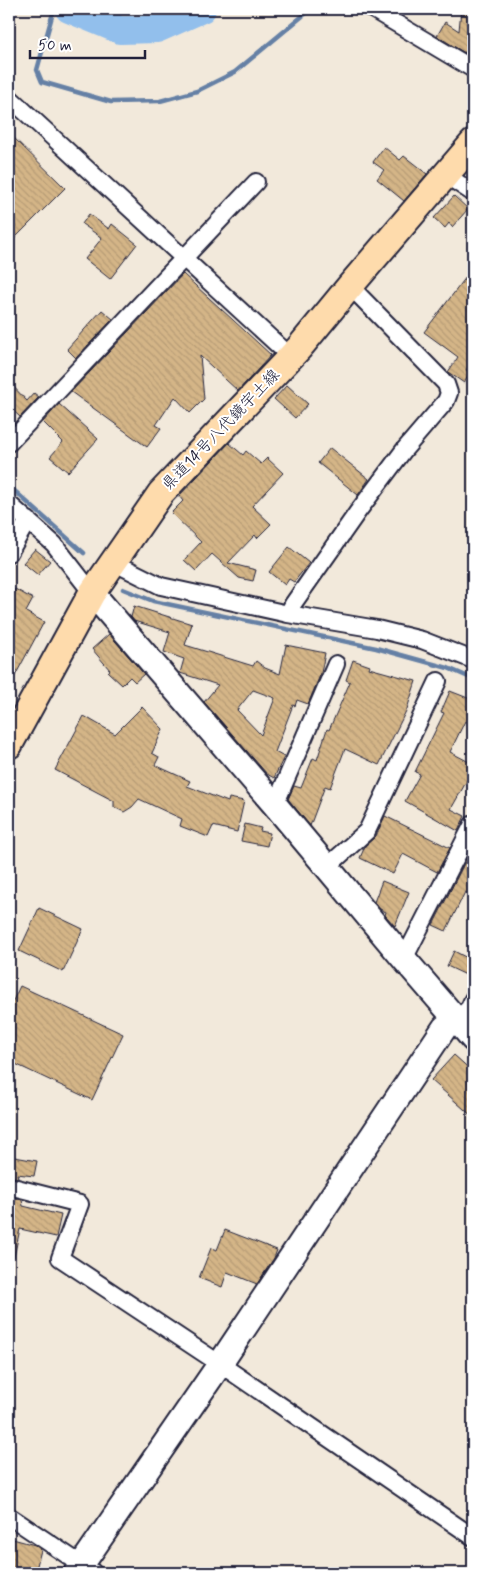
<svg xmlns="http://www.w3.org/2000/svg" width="482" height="1582" font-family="Mynerve,'Klee One',sans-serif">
	<defs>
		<pattern id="building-back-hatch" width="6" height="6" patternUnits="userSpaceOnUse" patternTransform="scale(1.25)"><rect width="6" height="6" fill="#d4b587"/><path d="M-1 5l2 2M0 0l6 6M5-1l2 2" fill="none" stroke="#b69b75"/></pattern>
	</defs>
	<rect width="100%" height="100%" fill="#f2e9db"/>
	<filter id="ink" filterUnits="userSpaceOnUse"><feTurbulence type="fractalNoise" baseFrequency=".02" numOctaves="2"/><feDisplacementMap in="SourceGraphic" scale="10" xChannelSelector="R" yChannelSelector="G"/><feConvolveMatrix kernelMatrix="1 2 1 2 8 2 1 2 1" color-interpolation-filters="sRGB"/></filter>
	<g filter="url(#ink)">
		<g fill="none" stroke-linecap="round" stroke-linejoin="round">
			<path stroke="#6580a5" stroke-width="4.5" d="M 54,9 L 37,70 L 42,82 L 111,102 L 160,101 L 197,91 L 235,72 L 311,9
				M 9,486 L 84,553
				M 123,589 L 153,601 L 376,648 L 448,668 L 473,679"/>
			<path stroke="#92bfec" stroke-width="28" d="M 69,9 L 120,30 L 157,29 L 202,9"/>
		</g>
		<path fill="url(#building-back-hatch)" stroke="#22223b" fill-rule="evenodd" d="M 461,9 L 473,9 L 473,58 L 437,36 L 445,22 L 459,31 Z
			M 9,133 L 65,188 L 9,244 Z
			M 384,147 L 400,160 L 404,156 L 427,174 L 404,201 L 377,179 L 384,170 L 373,162 Z
			M 454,196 L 468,209 L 452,227 L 449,223 L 445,228 L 434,218 Z
			M 89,214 L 109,229 L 112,224 L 137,244 L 110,279 L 85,259 L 102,238 L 82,224 Z
			M 473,268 L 473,361 L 466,370 L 470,373 L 464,383 L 448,372 L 458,357 L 424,332 Z
			M 183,274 L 271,355 L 238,391 L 200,356 L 204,399 L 190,413 L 175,397 L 156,425 L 161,428 L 147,447 L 71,392 Z
			M 102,310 L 113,319 L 76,358 L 67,349 Z
			M 9,382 L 27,401 L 34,393 L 39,397 L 20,417 L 9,407 Z
			M 287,385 L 308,404 L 295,418 L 274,399 Z
			M 59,404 L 98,439 L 68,472 L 50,457 L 63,442 L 43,422 Z
			M 229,443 L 243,455 L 246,451 L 261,464 L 267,458 L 283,473 L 252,506 L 271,524 L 257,538 L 255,535 L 228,563 L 256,570 L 253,581 L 239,578 L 212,554 L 196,571 L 184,560 L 201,542 L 171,513 L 183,501 L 179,496 Z
			M 330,448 L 369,479 L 358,495 L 318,463 Z
			M 289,547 L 309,563 L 294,582 L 289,579 L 285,585 L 269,572 Z
			M 35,549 L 50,561 L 38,575 L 23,563 Z
			M 15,589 L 33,599 L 26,612 L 44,622 L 9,687 L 9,601 Z
			M 134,606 L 192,624 L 185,645 L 253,666 L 256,661 L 265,668 L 280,674 L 286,645 L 325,653 L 321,673 L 308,704 L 297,700 L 295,706 L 293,705 L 275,752 L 284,757 L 274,778 L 267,774 L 204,702 L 218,685 L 180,673 L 184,659 L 164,652 L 170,632 L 134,621 L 131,617 ZM 253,690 L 275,698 L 261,735 L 237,710 Z
			M 109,634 L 144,674 L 135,682 L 130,677 L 122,685 L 108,672 L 110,670 L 92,649 Z
			M 353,660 L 370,666 L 369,668 L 416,681 L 407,709 L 379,765 L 345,749 L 330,788 L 325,786 L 310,826 L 288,799 L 294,786 L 301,788 L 313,758 L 317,760 L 327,729 L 329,730 L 350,682 L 346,680 Z
			M 450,691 L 473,700 L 473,725 L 465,721 L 450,752 L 473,764 L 473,779 L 469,777 L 451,809 L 465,816 L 458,831 L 405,801 L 420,774 L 415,772 L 444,713 L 441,712 Z
			M 142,707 L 163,729 L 152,753 L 159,757 L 155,765 L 190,781 L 187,786 L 228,802 L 229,798 L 244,801 L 237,832 L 213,826 L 208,837 L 180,826 L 182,819 L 139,799 L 132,807 L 124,812 L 114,807 L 114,801 L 55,770 L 84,716 L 115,734 Z
			M 385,816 L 450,848 L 437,872 L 403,854 L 393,874 L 360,858 L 365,846 L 376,836 Z
			M 245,824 L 261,828 L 260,831 L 270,833 L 267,846 L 241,841 Z
			M 470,852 L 473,854 L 473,885 L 469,894 L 465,892 L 446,931 L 433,925 Z
			M 382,881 L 409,892 L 395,926 L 385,915 L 386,912 L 380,909 L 374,902 Z
			M 39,908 L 83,929 L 63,972 L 19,951 Z
			M 454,951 L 473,961 L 466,975 L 447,966 Z
			M 20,986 L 123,1034 L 92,1100 L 9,1061 L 9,1009 Z
			M 454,1055 L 473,1072 L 473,1117 L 431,1080 Z
			M 9,1156 L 37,1161 L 34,1176 L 17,1174 L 18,1178 L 9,1176 Z
			M 9,1196 L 22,1200 L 23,1206 L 61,1215 L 56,1237 L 20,1229 L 14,1257 L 9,1256 Z
			M 225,1230 L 277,1250 L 274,1258 L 257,1284 L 227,1272 L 222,1287 L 199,1278 L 211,1248 L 217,1250 Z
			M 9,1538 L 35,1545 L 41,1550 L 35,1573 L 9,1573 Z"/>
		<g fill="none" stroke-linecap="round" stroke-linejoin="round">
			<defs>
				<path id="street" d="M 372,9 L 473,69
					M 9,97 L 291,357
					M 446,175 L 473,193
					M 9,443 L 256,182
					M 9,504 L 54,544 L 92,593
					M 9,553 L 28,520
					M 114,561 L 125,568 L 161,586 L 288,614 L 377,629 L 422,640 L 473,660
					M 288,614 L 293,604 L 359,510 L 404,450 L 446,401 L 449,393 L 446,384 L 350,286
					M 275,805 L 336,664
					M 327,867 L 367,831 L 438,681
					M 404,959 L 473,824
					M 457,1020 L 469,1008 L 473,999
					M 9,1186 L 80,1204 L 60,1258 L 220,1364 L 473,1537
					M 9,1516 L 94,1573"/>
				<path id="secondary" d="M 92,593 L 275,805 L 404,959 L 473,1039
					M 76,1573 L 220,1364 L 445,1027 L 457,1020"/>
				<path id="primary" d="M 9,745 L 92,593 L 161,493 L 299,348 L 350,286 L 473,143"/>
			</defs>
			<use href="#street" stroke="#22223b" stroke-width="20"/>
			<use href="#secondary" stroke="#22223b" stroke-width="28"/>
			<use href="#primary" stroke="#22223b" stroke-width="30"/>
			<use href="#street" stroke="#fff" stroke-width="16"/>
			<use href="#secondary" stroke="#fff" stroke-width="24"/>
			<use href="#primary" stroke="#fedbac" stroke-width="26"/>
		</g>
	</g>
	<g text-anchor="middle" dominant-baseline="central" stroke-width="4" stroke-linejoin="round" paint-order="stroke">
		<g font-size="16" fill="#22223b" stroke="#fff">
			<text transform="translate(221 430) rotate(-46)">県道14号八代鏡宇土線</text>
		</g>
	</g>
	<rect width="482" height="1582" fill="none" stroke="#fff" stroke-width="30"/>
	<rect x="15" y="15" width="452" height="1552" fill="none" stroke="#22223b" stroke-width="2" filter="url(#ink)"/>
	<path d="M30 50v8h115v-8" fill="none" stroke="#22223b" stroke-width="2.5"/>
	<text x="38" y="50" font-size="15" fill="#22223b" stroke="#ffffff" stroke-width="4" paint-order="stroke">50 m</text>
</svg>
